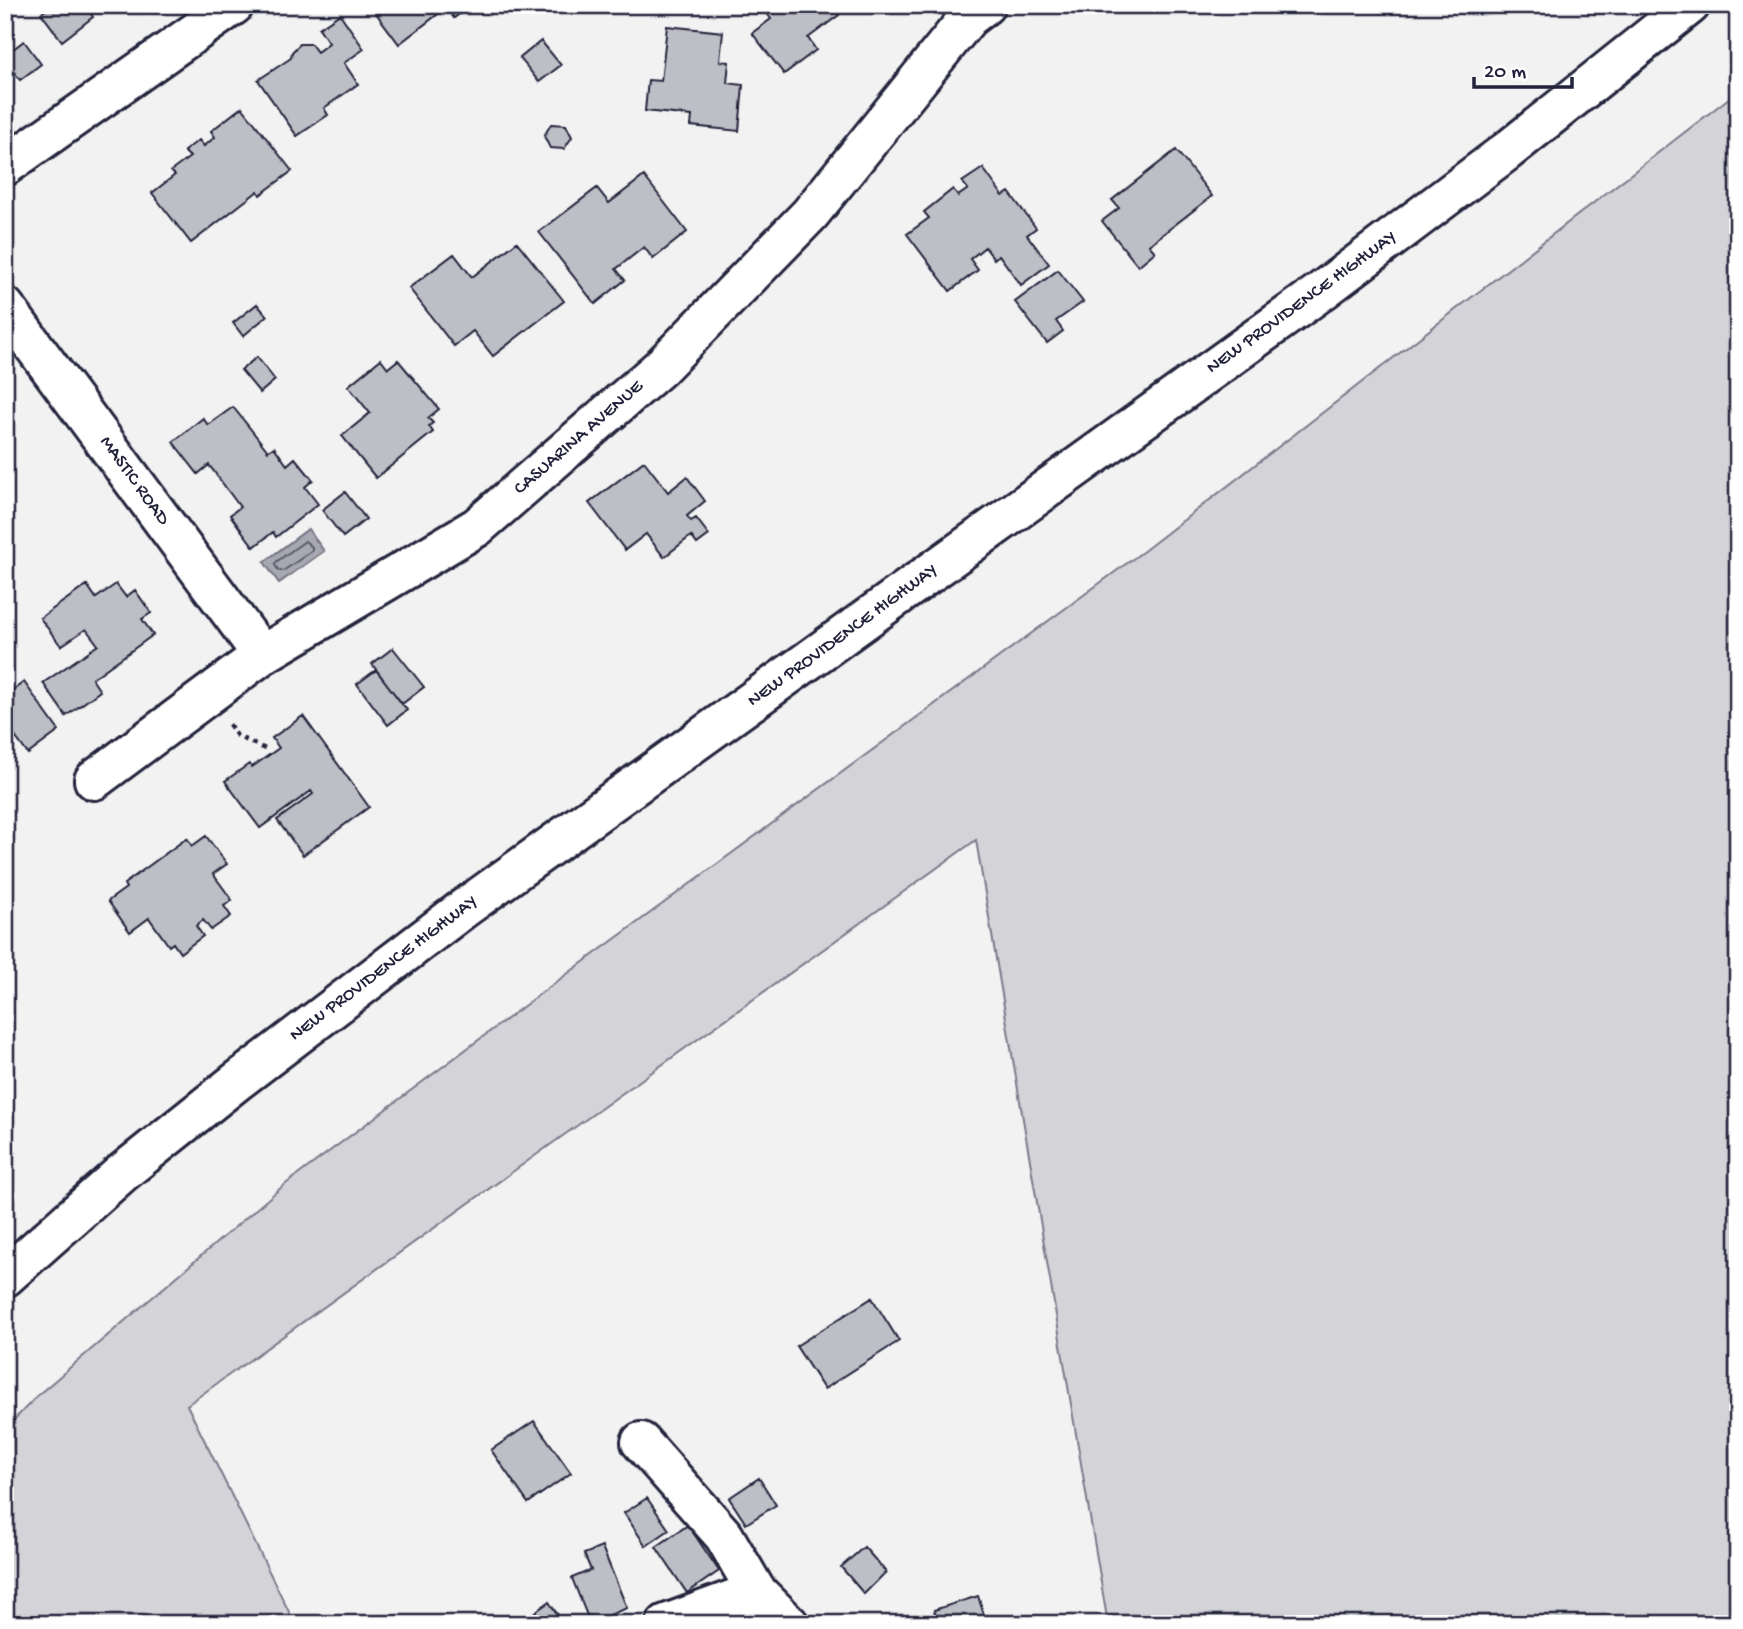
<svg xmlns="http://www.w3.org/2000/svg" width="1743" height="1629" font-family="'Gochi Hand',sans-serif">
	<rect width="100%" height="100%" fill="#f2f2f3"/>
	<filter id="ink" filterUnits="userSpaceOnUse"><feTurbulence type="fractalNoise" baseFrequency=".0143" numOctaves="2"/><feDisplacementMap in="SourceGraphic" scale="14" xChannelSelector="R" yChannelSelector="G"/><feConvolveMatrix kernelMatrix="1 2 1 2 8 2 1 2 1" color-interpolation-filters="sRGB"/></filter>
	<g filter="url(#ink)">
		<path fill="#d3d3d8" stroke="#7a7a8a" stroke-width="2" d="M 1738,91 L 1738,1624 L 1108,1624 L 976,840 L 187,1405 L 295,1624 L 5,1624 L 5,1429 L 39,1394 L 283,1186 L 548,988 L 1145,550 Z"/>
		<path fill="#a8a8b2" stroke="#727282" stroke-width="2" d="M 308,529 L 324,551 L 279,583 L 264,562 Z"/>
		<g fill="none" stroke-linecap="round" stroke-linejoin="round">
			<path stroke="#58586b" stroke-width="2" d="M 305,541 L 312,547 L 312,551 L 283,571 L 279,571 L 275,565 L 276,562 Z"/>
		</g>
		<path fill="#bebec6" stroke="#22223b" stroke-width="2" d="M 46,5 L 85,5 L 93,17 L 62,41 L 41,13 L 48,8 Z
			M 370,5 L 471,5 L 454,18 L 446,8 L 399,44 Z
			M 761,5 L 831,5 L 839,15 L 808,38 L 816,50 L 784,74 L 752,33 L 771,19 Z
			M 340,14 L 364,49 L 344,63 L 358,84 L 324,108 L 328,115 L 297,136 L 258,80 L 291,58 L 292,52 L 300,44 L 311,44 L 317,52 L 329,43 L 319,28 Z
			M 667,26 L 723,32 L 720,61 L 729,62 L 727,83 L 743,85 L 739,131 L 691,126 L 692,116 L 645,111 L 648,80 L 661,81 Z
			M 24,41 L 41,64 L 20,80 L 5,60 L 5,55 Z
			M 541,41 L 561,65 L 539,82 L 520,58 Z
			M 242,107 L 292,171 L 260,195 L 258,191 L 191,243 L 152,193 L 175,175 L 171,171 L 190,157 L 184,151 L 199,140 L 204,146 L 215,137 L 211,131 Z
			M 551,124 L 566,125 L 572,137 L 564,149 L 550,148 L 544,136 Z
			M 1176,150 L 1212,196 L 1149,245 L 1155,252 L 1138,266 L 1102,221 L 1119,208 L 1112,200 Z
			M 983,168 L 1003,196 L 1009,192 L 1036,228 L 1027,235 L 1049,264 L 1021,285 L 999,255 L 994,259 L 985,247 L 970,259 L 978,270 L 950,291 L 907,234 L 929,218 L 924,212 L 953,189 L 958,196 L 968,189 L 962,182 Z
			M 644,176 L 687,232 L 653,259 L 644,247 L 616,269 L 625,280 L 595,304 L 539,232 L 597,188 L 609,203 Z
			M 517,242 L 564,301 L 493,356 L 473,331 L 454,346 L 409,288 L 454,254 L 472,277 Z
			M 1058,270 L 1083,302 L 1056,321 L 1063,331 L 1047,343 L 1015,302 Z
			M 257,304 L 267,316 L 243,336 L 233,323 Z
			M 257,357 L 275,380 L 260,393 L 241,370 Z
			M 381,359 L 388,368 L 398,360 L 439,409 L 428,418 L 433,423 L 429,426 L 433,432 L 376,478 L 342,436 L 370,413 L 348,386 Z
			M 233,407 L 268,451 L 274,447 L 287,465 L 295,458 L 313,480 L 305,487 L 318,504 L 276,537 L 273,532 L 254,547 L 230,515 L 240,507 L 209,465 L 198,474 L 173,442 L 203,418 L 208,425 Z
			M 644,461 L 668,492 L 687,477 L 705,501 L 687,516 L 691,521 L 696,518 L 709,535 L 697,544 L 691,536 L 664,557 L 646,534 L 625,550 L 589,503 Z
			M 345,492 L 366,519 L 343,537 L 322,510 Z
			M 116,584 L 126,597 L 135,590 L 151,613 L 142,619 L 153,635 L 92,679 L 100,691 L 66,716 L 43,683 L 98,645 L 86,629 L 61,646 L 40,618 L 87,585 L 96,598 Z
			M 393,648 L 424,687 L 402,704 L 372,664 Z
			M 376,670 L 407,710 L 388,725 L 357,684 Z
			M 24,682 L 59,731 L 28,754 L 5,723 L 5,696 Z
			M 303,716 L 369,807 L 303,855 L 277,820 L 313,794 L 311,791 L 260,828 L 225,781 L 249,764 L 252,767 L 279,748 L 272,738 Z
			M 206,836 L 227,864 L 213,874 L 232,900 L 224,906 L 231,916 L 211,930 L 203,920 L 196,926 L 203,936 L 180,953 L 173,943 L 169,946 L 149,918 L 130,932 L 108,901 L 126,888 L 124,884 L 187,838 L 192,846 Z
			M 872,1298 L 899,1341 L 824,1389 L 796,1346 Z
			M 534,1421 L 571,1473 L 528,1503 L 491,1450 Z
			M 759,1478 L 776,1505 L 746,1524 L 729,1498 Z
			M 647,1498 L 669,1530 L 646,1546 L 624,1513 Z
			M 688,1525 L 719,1571 L 687,1593 L 656,1547 Z
			M 602,1547 L 627,1608 L 590,1623 L 572,1578 L 591,1570 L 584,1554 Z
			M 864,1547 L 886,1572 L 864,1594 L 841,1567 Z
			M 978,1596 L 987,1624 L 938,1624 L 934,1610 Z
			M 549,1602 L 564,1624 L 522,1624 L 521,1622 Z"/>
		<g fill="none" stroke-linecap="round" stroke-linejoin="round">
			<defs>
				<path id="minor" d="M 5,166 L 234,5
					M 5,307 L 262,655
					M 94,780 L 262,655 L 477,527 L 660,368 L 810,214 L 968,18 L 985,5
					M 641,1442 L 724,1536 L 756,1591 L 789,1624
					M 666,1624 L 756,1591"/>
				<path id="highway" d="M 5,1277 L 122,1173 L 236,1082 L 463,909 L 1323,290 L 1507,151 L 1690,5"/>
			</defs>
			<use href="#minor" stroke="#22223b" stroke-width="44"/>
			<use href="#highway" stroke="#22223b" stroke-width="44"/>
			<path stroke="#22223b" stroke-width="4.5" stroke-dasharray="5 5" stroke-linecap="butt" d="M 229,724 L 237,736 L 265,749"/>
			<use href="#minor" stroke="#fff" stroke-width="38"/>
			<use href="#highway" stroke="#fff" stroke-width="38"/>
		</g>
	</g>
	<g text-anchor="middle" dominant-baseline="central" stroke-width="7" stroke-linejoin="round" paint-order="stroke">
		<g font-size="19" fill="#22223b" stroke="#fff">
			<text transform="translate(1302 303) rotate(-36)">NEW PROVIDENCE HIGHWAY</text>
			<text transform="translate(579 438) rotate(-41)">CASUARINA AVENUE</text>
			<text transform="translate(134 481) rotate(54)">MASTIC ROAD</text>
			<text transform="translate(843 636) rotate(-36)">NEW PROVIDENCE HIGHWAY</text>
			<text transform="translate(384 969) rotate(-37)">NEW PROVIDENCE HIGHWAY</text>
		</g>
	</g>
	<rect width="1743" height="1629" fill="none" stroke="#fff" stroke-width="28"/>
	<rect x="14" y="14" width="1715" height="1601" fill="none" stroke="#22223b" stroke-width="2.5" filter="url(#ink)"/>
	<path d="M1474 77v10h98v-10" fill="none" stroke="#22223b" stroke-width="3.5"/>
	<text x="1484" y="77" font-size="21" fill="#22223b" stroke="#ffffff" stroke-width="5" paint-order="stroke">20 m</text>
</svg>
